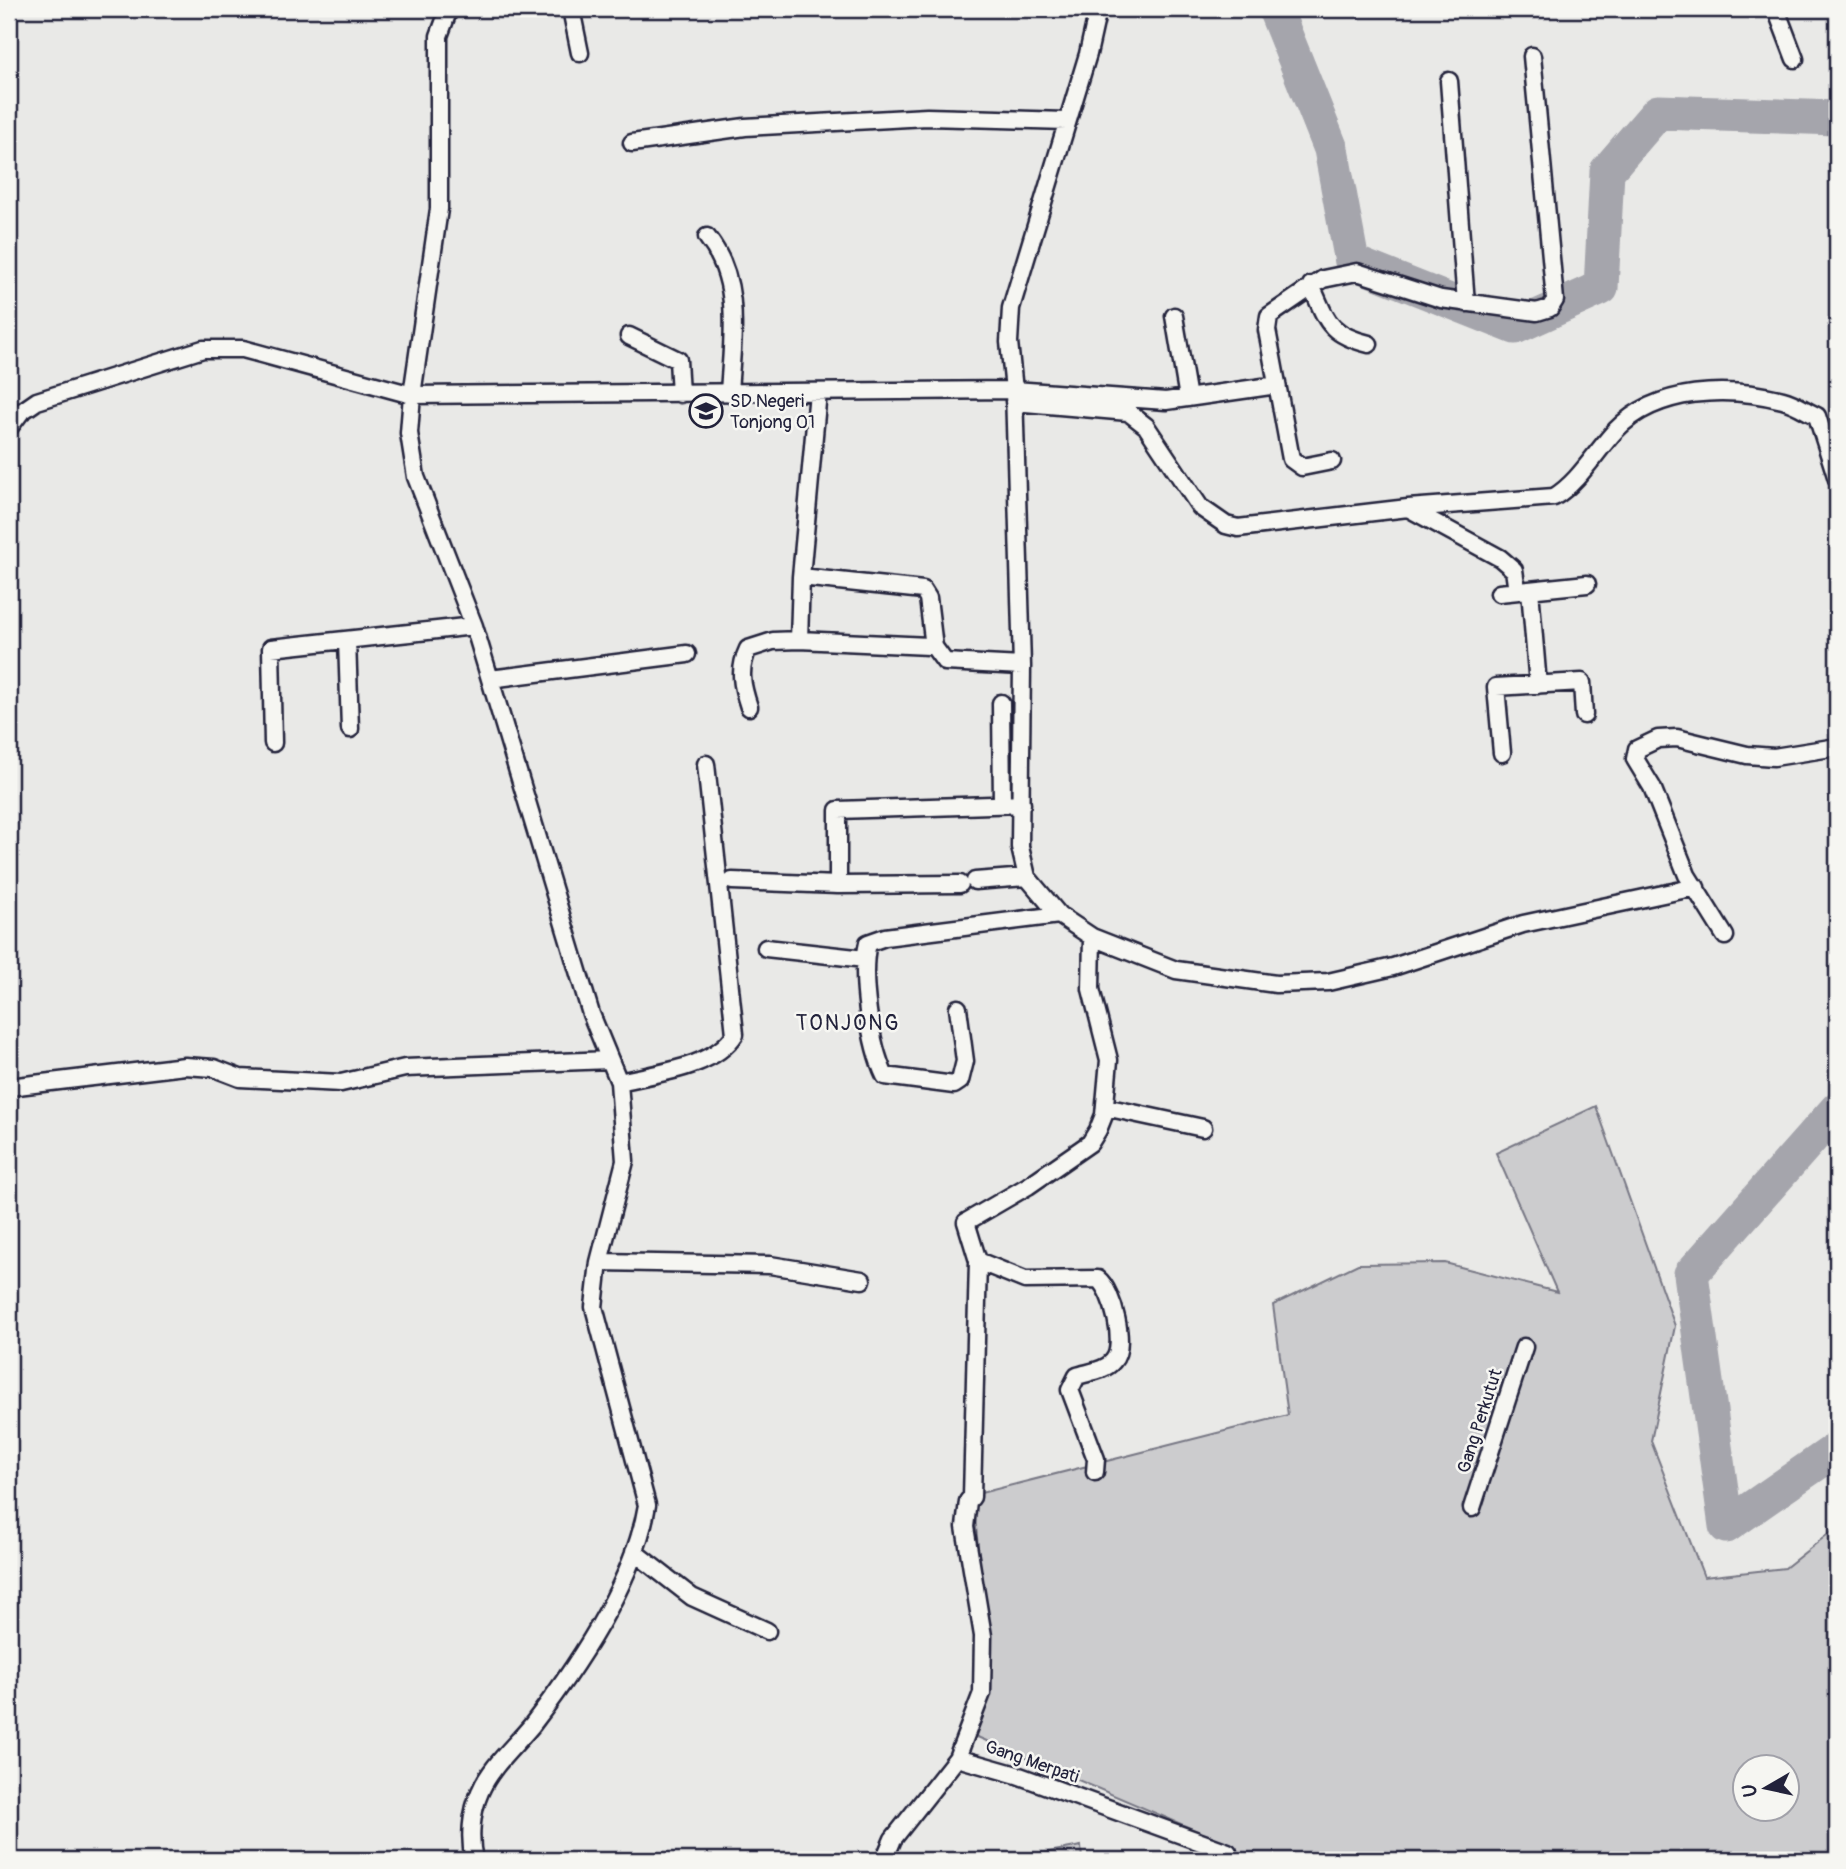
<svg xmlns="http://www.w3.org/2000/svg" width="1846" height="1869" font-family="Pangolin,sans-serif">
	<rect width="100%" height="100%" fill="#e9e9e7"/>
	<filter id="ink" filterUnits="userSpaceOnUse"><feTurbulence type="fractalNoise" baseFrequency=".0143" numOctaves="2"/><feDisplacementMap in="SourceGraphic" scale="14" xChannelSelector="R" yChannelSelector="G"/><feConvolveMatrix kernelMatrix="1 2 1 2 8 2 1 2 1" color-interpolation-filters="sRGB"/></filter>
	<g filter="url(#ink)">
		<path fill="#ccccce" stroke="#777784" stroke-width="2" fill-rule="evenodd" d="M 1596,1106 L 1675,1326 L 1651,1441 L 1704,1577 L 1785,1568 L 1837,1527 L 1837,1860 L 1203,1860 L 1207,1835 L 975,1736 L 982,1590 L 973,1495 L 1288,1415 L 1273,1305 L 1358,1264 L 1445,1263 L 1557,1292 L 1496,1153 ZM 1744,1768 L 1786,1768 L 1786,1810 L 1744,1810 Z
			M 1081,1846 L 1082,1860 L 1007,1860 Z"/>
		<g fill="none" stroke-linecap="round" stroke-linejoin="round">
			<path stroke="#a5a5ac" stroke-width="35" d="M 1275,9 L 1331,149 L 1352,262 L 1515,327 L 1601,288 L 1607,171 L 1658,112 L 1837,118
				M 1837,1109 L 1691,1274 L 1726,1526 L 1837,1449"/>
			<defs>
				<path id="minor" d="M 449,9 L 439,36 L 439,209 L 412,395 L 409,433 L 416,477 L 474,626 L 591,1014 L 619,1082 L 625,1161 L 599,1262 L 594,1307 L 647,1505 C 635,1580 578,1665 532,1725 C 514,1747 491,1766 480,1792 C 471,1812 469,1839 474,1860
					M 571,9 L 580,53
					M 1098,9 L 1088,54 L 1011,308 L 1009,342 L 1014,390 L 1166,401 L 1277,385
					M 1776,9 L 1795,59
					M 1449,81 L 1466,303
					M 632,143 L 745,127 L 927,117 L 1066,121
					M 707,237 C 743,282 732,339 729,393
					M 1311,285 C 1327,321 1328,334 1369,344
					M 1174,316 L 1188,398
					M 629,336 L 678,360 L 680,394
					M 1014,402 L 1128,412 L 1146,426 L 1200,507 L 1226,525 L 1238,528 L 1408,508 L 1554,497 C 1579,482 1596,451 1616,430 C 1657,387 1729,386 1783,400 C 1795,403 1806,411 1817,416 L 1837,479
					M 9,428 L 21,412 L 37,401 L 203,349 L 243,349 L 412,395 L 1014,390 L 1022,666 L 1020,847 L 1027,877 L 1059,915 L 1092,937 L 1176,970 L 1276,984 L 1328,982 L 1393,967 L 1523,924 L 1696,887
					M 1332,461 L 1302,467 L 1291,459 L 1267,330 L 1269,316 L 1323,279 L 1357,272 L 1441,299 L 1537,312 L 1550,308 L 1555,300 L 1532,56
					M 1408,508 L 1500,558 L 1514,570 L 1517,591
					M 801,577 L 923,590 L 928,598 L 934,647
					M 1530,590 L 1538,685
					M 1499,593 L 1587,584
					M 347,640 L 350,729
					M 799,640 L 801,577 L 818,392
					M 490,679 L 687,654
					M 1001,703 L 1002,805
					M 749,707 C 742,686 738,670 748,649 L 773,641 L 799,640 L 929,646 L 934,647 L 945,662 L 1022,666
					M 273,743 L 271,648 L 474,626
					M 1502,753 L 1496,687 L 1582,682 L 1584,715
					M 732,881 L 838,885 L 960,884
					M 975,881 L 1027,877
					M 838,885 L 838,810 L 1022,804
					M 1725,936 L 1687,875 L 1652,787 L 1635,759 L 1637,749 L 1658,739 L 1677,738 L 1747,755 L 1774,757 L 1837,747
					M 766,948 L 865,959
					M 958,1008 L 965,1061 L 960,1081 L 954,1085 L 885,1076 C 870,1045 860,976 868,943 L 885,937 L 1059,915
					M 619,1082 C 656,1073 714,1068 735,1034 L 706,764
					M 9,1087 L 185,1066 L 214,1068 L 240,1078 L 341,1083 L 405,1068 L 610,1060
					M 1105,1107 L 1203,1128
					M 978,1261 L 1025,1280 L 1098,1279 C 1113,1291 1127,1346 1113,1361 C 1105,1371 1089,1372 1077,1376 L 1070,1390 L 1096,1459 L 1095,1472
					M 599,1262 L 770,1265 L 862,1280
					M 1472,1508 L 1524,1347
					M 634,1552 L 692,1597 L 767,1631
					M 957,1758 L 1017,1775 L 1228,1852 L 1226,1860
					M 884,1860 L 893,1839 L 957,1758 L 982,1693 L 983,1636 L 965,1527 L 968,1501 L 972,1497 L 978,1261 L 966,1222 L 1028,1186 L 1090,1143 L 1098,1130 L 1104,1115 L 1109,1060 L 1091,989 L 1092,937"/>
			</defs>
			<use href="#minor" stroke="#22223b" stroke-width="21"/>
			<use href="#minor" stroke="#f6f6f2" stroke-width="16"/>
		</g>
	</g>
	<defs>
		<symbol id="school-ring" viewBox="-11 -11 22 22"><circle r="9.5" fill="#f6f6f2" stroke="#22223b" stroke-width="1.5"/><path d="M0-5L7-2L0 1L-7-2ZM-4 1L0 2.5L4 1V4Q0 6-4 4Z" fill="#22223b"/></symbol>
	</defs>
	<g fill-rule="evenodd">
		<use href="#school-ring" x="687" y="392" width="38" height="38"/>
	</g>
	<g text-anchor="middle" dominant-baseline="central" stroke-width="5" stroke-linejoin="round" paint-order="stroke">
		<g font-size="18" fill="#22223b" stroke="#f6f6f2" text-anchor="start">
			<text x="730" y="401">SD Negeri<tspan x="730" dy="21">Tonjong 01</tspan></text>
		</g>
		<g font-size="18" fill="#22223b" stroke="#f6f6f2">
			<text transform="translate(1480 1421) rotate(-72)">Gang Perkutut</text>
			<text transform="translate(1032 1762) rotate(19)">Gang Merpati</text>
		</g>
		<g font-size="21" letter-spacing="2" fill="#22223b" stroke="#f6f6f2">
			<text x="848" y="1023">TONJONG</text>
		</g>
	</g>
	<rect width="1846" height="1869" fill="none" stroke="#f6f6f2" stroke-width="35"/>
	<rect x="18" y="18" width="1811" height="1834" fill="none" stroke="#22223b" stroke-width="2.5" filter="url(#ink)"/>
	<g transform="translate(1766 1788) rotate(261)"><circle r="33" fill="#f6f6f2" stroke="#a1a1a9" stroke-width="2"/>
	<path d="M0-5L12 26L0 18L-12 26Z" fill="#22223b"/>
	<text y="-10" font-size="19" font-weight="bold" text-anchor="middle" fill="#22223b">U</text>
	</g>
</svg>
